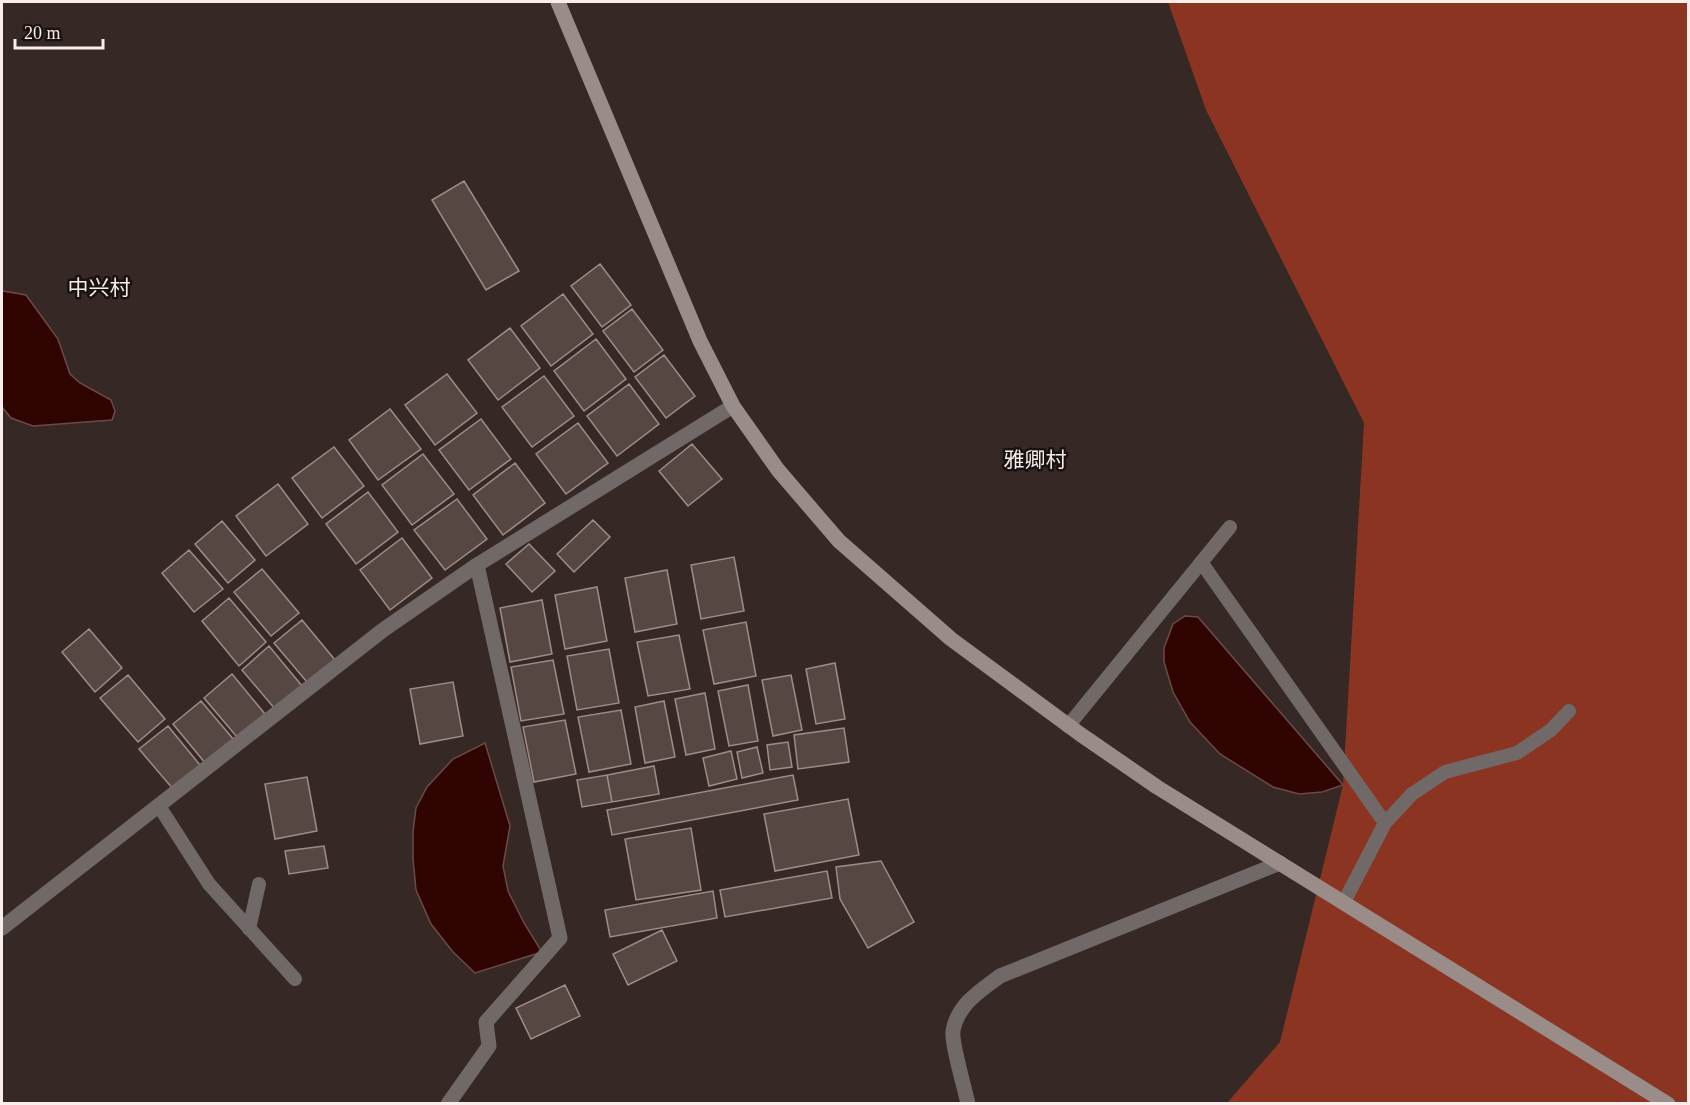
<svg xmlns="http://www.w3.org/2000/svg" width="1690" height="1105" font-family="'Times New Roman','Noto Sans SC',serif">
	<rect width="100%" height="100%" fill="#362824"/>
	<path fill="#8a3421" d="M 1168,2 L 1688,2 L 1688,1103 L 1227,1103 L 1280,1042 L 1343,785 L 1364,423 L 1206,110 Z"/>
	<path fill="#300400" stroke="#6c4a47" stroke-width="1.5" d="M 3,291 L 26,295 L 58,339 L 70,374 L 80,383 L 111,400 L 115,411 L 112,420 L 33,426 L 11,418 L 2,407 L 2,292 Z
		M 1185,616 L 1198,617 L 1343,785 L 1322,792 L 1299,794 L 1273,787 L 1220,754 L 1190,722 L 1173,692 L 1164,662 L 1164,648 L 1173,624 Z
		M 485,743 L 510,826 L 503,866 L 508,891 L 524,923 L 542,952 L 475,973 L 453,952 L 431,924 L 416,890 L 413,859 L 413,832 L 416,808 L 427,787 L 453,759 Z"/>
	<path fill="#574743" stroke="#9f8c88" stroke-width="1.5" d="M 464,181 L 519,271 L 486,290 L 432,200 Z
		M 600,264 L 631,305 L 602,327 L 571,286 Z
		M 563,294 L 593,334 L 551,366 L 521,326 Z
		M 632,309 L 663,350 L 634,372 L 603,331 Z
		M 510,328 L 540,368 L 498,400 L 468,360 Z
		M 596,339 L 626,379 L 584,411 L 554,371 Z
		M 664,355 L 695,396 L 666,418 L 635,377 Z
		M 447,374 L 477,413 L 435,445 L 405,405 Z
		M 544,376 L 574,416 L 532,447 L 502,407 Z
		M 629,384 L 659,424 L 617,456 L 587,416 Z
		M 390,409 L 421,449 L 378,480 L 349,440 Z
		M 481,419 L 511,459 L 469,490 L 439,450 Z
		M 578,423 L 608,463 L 566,494 L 536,454 Z
		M 692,444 L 722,479 L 688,506 L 659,471 Z
		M 334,447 L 364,486 L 322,518 L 292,478 Z
		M 423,454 L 454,494 L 412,525 L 382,485 Z
		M 515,463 L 545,503 L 503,535 L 473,495 Z
		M 278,484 L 308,524 L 266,556 L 236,516 Z
		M 368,492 L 398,532 L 356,564 L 326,524 Z
		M 457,499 L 487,539 L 445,570 L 414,530 Z
		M 593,520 L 610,537 L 574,572 L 557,554 Z
		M 222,521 L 255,560 L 228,583 L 195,544 Z
		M 402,538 L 432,578 L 390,610 L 360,570 Z
		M 529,544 L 555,571 L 532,592 L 506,564 Z
		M 189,550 L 223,589 L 194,612 L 162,573 Z
		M 734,557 L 744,611 L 701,619 L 691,565 Z
		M 262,569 L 299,613 L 271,636 L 234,592 Z
		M 667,570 L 677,624 L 635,632 L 625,578 Z
		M 597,587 L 607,641 L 565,649 L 555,595 Z
		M 229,598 L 266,642 L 239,666 L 202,621 Z
		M 542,600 L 552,654 L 510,662 L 500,608 Z
		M 302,620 L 335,660 L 307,682 L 274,643 Z
		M 746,622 L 756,676 L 714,684 L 703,630 Z
		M 89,629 L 122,668 L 95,692 L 62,652 Z
		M 679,635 L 690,689 L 648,696 L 637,642 Z
		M 269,646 L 302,686 L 275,709 L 242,670 Z
		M 609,649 L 619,703 L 577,710 L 567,656 Z
		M 553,660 L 564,714 L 521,721 L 511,667 Z
		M 835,663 L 845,719 L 816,724 L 806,669 Z
		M 232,674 L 265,714 L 237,737 L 204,698 Z
		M 128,675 L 165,719 L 138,742 L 100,698 Z
		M 791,675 L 802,730 L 773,736 L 762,680 Z
		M 453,682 L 463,736 L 420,744 L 410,689 Z
		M 748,685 L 758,741 L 729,746 L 718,691 Z
		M 705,693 L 715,749 L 686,755 L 675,699 Z
		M 201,701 L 234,740 L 206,764 L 173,724 Z
		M 664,701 L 675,757 L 645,763 L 635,707 Z
		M 621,710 L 631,764 L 589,772 L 578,717 Z
		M 565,720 L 576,774 L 534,782 L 523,727 Z
		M 168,726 L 200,765 L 173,789 L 139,749 Z
		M 844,728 L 849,762 L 798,769 L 794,735 Z
		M 788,742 L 792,767 L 770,770 L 767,745 Z
		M 757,747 L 763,773 L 742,778 L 737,752 Z
		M 731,751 L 737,779 L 709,786 L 703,758 Z
		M 654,766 L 659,794 L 612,802 L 607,775 Z
		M 607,775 L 612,802 L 582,807 L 577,780 Z
		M 793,775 L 798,800 L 612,835 L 607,810 Z
		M 307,777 L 317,831 L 275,839 L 265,784 Z
		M 848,799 L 859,855 L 775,871 L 764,814 Z
		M 691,828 L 701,890 L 636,900 L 625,839 Z
		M 324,846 L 328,868 L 289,874 L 285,851 Z
		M 881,861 L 914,922 L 868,948 L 840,899 L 836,867 Z
		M 827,871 L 832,898 L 725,917 L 720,890 Z
		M 713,891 L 717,918 L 610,937 L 605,910 Z
		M 662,930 L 677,961 L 628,985 L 613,954 Z
		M 565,985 L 580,1016 L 531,1039 L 516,1008 Z"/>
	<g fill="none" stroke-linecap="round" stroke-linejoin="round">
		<path stroke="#716968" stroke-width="14" d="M 1201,562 L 1385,823
			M 1068,726 L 1230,527
			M 159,806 L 209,884 L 295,979
			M 1344,902 L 1385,823 L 1412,794 L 1445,772 L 1517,753 L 1551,730 L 1569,711
			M 249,929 L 259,884"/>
		<path stroke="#716968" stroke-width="15" d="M 2,928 L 383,630 L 477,565 L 733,406
			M 448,1104 L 489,1046 L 486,1022 L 560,938 L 477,565
			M 968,1104 C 965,1089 951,1042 953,1031 C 957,1005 981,990 1000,976 L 1280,863"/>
		<path stroke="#998c89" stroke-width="15" d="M 558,2 L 700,341 L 733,406 L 778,470 L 839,541 L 951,639 L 1080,734 L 1157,787 L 1668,1104"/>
	</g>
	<g text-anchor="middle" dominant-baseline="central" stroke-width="5" stroke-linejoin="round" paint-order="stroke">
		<g font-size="21" fill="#f8eeec" stroke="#191211">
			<text x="99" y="288">中兴村</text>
			<text x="1035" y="460">雅卿村</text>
		</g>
	</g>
	<rect width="1690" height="1105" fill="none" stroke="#f8eeec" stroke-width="6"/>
	<path d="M15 39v9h88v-9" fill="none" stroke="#f8eeec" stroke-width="3"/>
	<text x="24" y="39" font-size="18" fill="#f8eeec" stroke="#191211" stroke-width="4.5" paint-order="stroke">20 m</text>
</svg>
